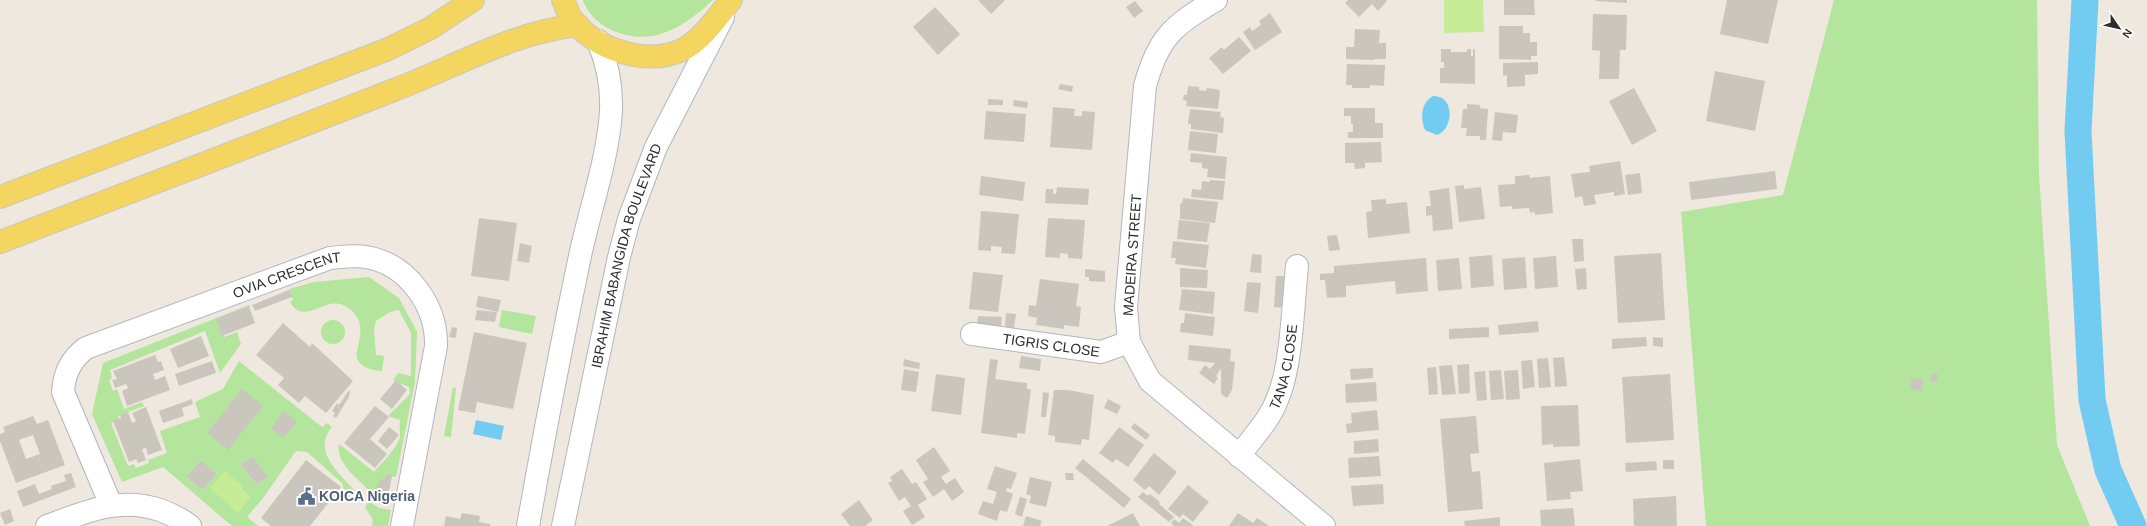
<svg xmlns="http://www.w3.org/2000/svg" width="2147" height="526" font-family="Arial,sans-serif">
	<rect width="100%" height="100%" fill="#eee8df"/>
	<path fill="#b3e59c" fill-rule="evenodd" d="M 583,0 L 713,0 C 682,29 648,50 606,27 C 597,22 586,11 583,0 Z
		M 1834,0 L 2037,0 L 2039,175 L 2057,445 L 2090,526 L 1706,526 L 1681,212 L 1783,195 Z
		M 369,277 L 399,298 L 417,332 L 415,382 L 396,477 L 388,476 L 377,486 L 377,491 L 383,492 L 382,497 L 374,495 C 361,481 335,464 339,444 L 374,472 C 380,465 400,445 400,436 C 400,431 399,426 400,420 L 388,416 L 410,394 L 409,387 L 393,380 L 398,373 L 411,376 L 411,333 L 399,310 L 390,312 L 376,321 L 374,329 L 376,355 L 384,356 L 382,371 C 372,371 353,365 357,351 C 360,336 365,324 352,311 C 328,287 307,330 290,302 L 293,300 L 289,289 L 314,282 Z
		M 249,305 L 250,307 L 217,320 L 224,337 L 237,332 L 241,344 L 220,373 L 205,331 L 110,370 L 112,378 L 109,380 L 113,391 L 117,389 L 124,409 L 142,402 L 144,406 L 118,416 L 119,419 L 111,423 L 128,466 L 134,464 L 136,468 L 149,463 L 148,460 L 167,453 L 160,431 L 200,417 L 195,402 L 223,389 L 239,361 L 322,427 L 327,423 L 332,427 C 311,451 340,474 355,491 L 349,498 L 342,495 L 345,492 L 342,483 L 307,452 L 296,451 L 263,498 L 247,517 L 258,526 L 232,526 L 163,467 L 122,482 L 92,414 L 103,363 ZM 252,456 L 268,476 L 257,485 L 241,465 ZM 201,460 L 217,474 L 202,490 L 186,477 Z
		M 502,310 L 536,316 L 532,334 L 499,327 Z
		M321 332a12 12 0 1 1 24 0a12 12 0 1 1-24 0Z
		M 453,387 L 456,388 L 451,437 L 444,436 Z
		M 369,501 L 379,508 L 391,510 L 388,526 L 372,526 L 373,520 L 365,507 Z"/>
	<path fill="#c6ec98" d="M 1444,0 L 1483,0 L 1484,32 L 1444,33 Z
		M 225,471 L 244,487 L 242,489 L 251,497 L 238,513 L 210,488 Z"/>
	<path fill="#72cbf0" d="M 1433,96 C 1455,95 1454,129 1437,135 L 1425,130 C 1420,119 1421,102 1433,96 Z
		M 476,420 L 504,426 L 501,440 L 473,434 Z"/>
	<g fill="none" stroke-linecap="round" stroke-linejoin="round">
		<path stroke="#72cbf0" stroke-width="27" d="M 2085,0 L 2078,131 L 2092,400 L 2108,470 L 2133,526"/>
	</g>
	<path fill="#cac6be" fill-rule="evenodd" d="M 978,0 L 1005,0 L 991,14 Z
		M 1348,0 L 1386,0 L 1387,1 L 1378,11 L 1372,4 L 1359,17 L 1345,3 Z
		M 1504,0 L 1534,0 L 1535,15 L 1504,15 Z
		M 1596,0 L 1627,0 L 1627,3 L 1596,1 Z
		M 1727,0 L 1778,0 L 1768,44 L 1720,34 Z
		M 1135,1 L 1143,11 L 1134,18 L 1126,7 Z
		M 935,7 L 960,34 L 938,55 L 913,27 Z
		M 1270,13 L 1282,32 L 1255,50 L 1243,32 L 1250,27 L 1252,31 L 1261,25 L 1259,21 Z
		M 1593,14 L 1627,15 L 1626,50 L 1620,50 L 1619,79 L 1599,79 L 1600,51 L 1592,50 Z
		M 1499,26 L 1523,26 L 1523,33 L 1530,33 L 1530,42 L 1537,42 L 1537,56 L 1531,56 L 1531,60 L 1499,59 Z
		M 1355,29 L 1380,30 L 1379,43 L 1386,43 L 1386,59 L 1374,59 L 1374,60 L 1346,59 L 1346,47 L 1354,47 Z
		M 1239,37 L 1251,51 L 1223,74 L 1209,58 L 1222,47 L 1224,50 Z
		M 1441,49 L 1451,49 L 1451,52 L 1467,52 L 1467,49 L 1471,49 L 1471,56 L 1473,56 L 1473,49 L 1475,49 L 1475,84 L 1440,83 L 1440,68 L 1444,68 L 1444,62 L 1441,62 Z
		M 1538,62 L 1538,74 L 1525,75 L 1525,86 L 1507,87 L 1507,75 L 1503,76 L 1503,63 Z
		M 1347,64 L 1385,65 L 1384,86 L 1370,85 L 1370,88 L 1352,88 L 1352,85 L 1346,85 Z
		M 1715,71 L 1765,81 L 1755,131 L 1706,121 Z
		M 1060,84 L 1073,86 L 1072,92 L 1058,89 Z
		M 1188,86 L 1199,87 L 1199,90 L 1206,91 L 1207,88 L 1220,90 L 1218,109 L 1186,106 L 1187,101 L 1183,100 L 1184,95 L 1187,95 Z
		M 1634,88 L 1657,131 L 1632,145 L 1609,101 Z
		M 988,99 L 1003,100 L 1003,105 L 988,105 Z
		M 1014,100 L 1028,102 L 1027,108 L 1013,106 Z
		M 1467,104 L 1480,105 L 1480,108 L 1488,109 L 1486,140 L 1480,140 L 1480,136 L 1466,136 L 1467,128 L 1461,128 L 1463,109 L 1467,109 Z
		M 1053,107 L 1075,109 L 1074,116 L 1082,116 L 1082,111 L 1095,112 L 1092,150 L 1050,147 Z
		M 1344,108 L 1375,108 L 1375,123 L 1383,123 L 1383,138 L 1348,138 L 1348,132 L 1353,132 L 1353,124 L 1351,124 L 1351,116 L 1344,116 Z
		M 1190,109 L 1221,112 L 1220,117 L 1224,118 L 1223,133 L 1191,129 L 1191,124 L 1188,124 Z
		M 986,111 L 1026,114 L 1024,142 L 984,139 Z
		M 1495,112 L 1518,115 L 1516,133 L 1503,132 L 1502,141 L 1492,140 Z
		M 1190,131 L 1218,134 L 1216,153 L 1188,150 Z
		M 1381,142 L 1382,162 L 1365,163 L 1365,168 L 1355,169 L 1354,163 L 1345,163 L 1345,143 Z
		M 1191,153 L 1227,157 L 1225,179 L 1207,177 L 1208,169 L 1202,168 L 1202,163 L 1190,162 Z
		M 1620,161 L 1625,194 L 1614,196 L 1614,192 L 1594,195 L 1596,204 L 1584,206 L 1582,196 L 1575,198 L 1571,174 L 1590,172 L 1589,166 Z
		M 1775,171 L 1777,189 L 1691,200 L 1689,182 Z
		M 1640,173 L 1642,193 L 1628,195 L 1625,175 Z
		M 1529,175 L 1530,178 L 1550,176 L 1553,213 L 1535,215 L 1535,212 L 1530,213 L 1529,208 L 1512,209 L 1512,206 L 1500,207 L 1498,185 L 1515,184 L 1515,176 Z
		M 981,176 L 1025,182 L 1023,201 L 979,195 Z
		M 1210,180 L 1225,181 L 1223,200 L 1191,197 L 1192,189 L 1201,190 L 1202,181 L 1210,182 Z
		M 1464,185 L 1464,189 L 1481,187 L 1485,219 L 1459,222 L 1455,186 Z
		M 1057,187 L 1089,189 L 1088,205 L 1045,203 L 1046,189 L 1053,189 L 1053,194 L 1056,194 Z
		M 1449,188 L 1453,229 L 1433,231 L 1432,215 L 1426,216 L 1426,206 L 1431,206 L 1429,191 Z
		M 1183,198 L 1218,202 L 1215,223 L 1180,219 L 1180,203 L 1182,204 Z
		M 1386,199 L 1386,204 L 1407,202 L 1410,233 L 1368,238 L 1366,212 L 1372,211 L 1371,200 Z
		M 981,211 L 1019,214 L 1015,254 L 1001,253 L 1002,247 L 991,246 L 991,251 L 978,250 Z
		M 479,218 L 517,223 L 509,281 L 471,276 Z
		M 1048,218 L 1085,220 L 1082,259 L 1068,258 L 1068,254 L 1060,253 L 1060,258 L 1045,257 Z
		M 1179,220 L 1210,223 L 1207,242 L 1177,239 Z
		M 1337,235 L 1340,250 L 1329,251 L 1327,236 Z
		M 1572,239 L 1583,239 L 1584,261 L 1574,262 Z
		M 1173,241 L 1209,245 L 1206,268 L 1175,264 L 1176,258 L 1171,258 Z
		M 520,243 L 532,246 L 529,263 L 517,261 Z
		M 1661,253 L 1665,320 L 1618,323 L 1614,256 Z
		M 1252,254 L 1262,255 L 1261,273 L 1250,272 Z
		M 1492,255 L 1494,286 L 1471,288 L 1469,257 Z
		M 1556,256 L 1558,287 L 1535,289 L 1533,258 Z
		M 1525,257 L 1527,288 L 1504,290 L 1502,259 Z
		M 1426,258 L 1428,291 L 1396,294 L 1395,281 L 1346,286 L 1346,297 L 1327,298 L 1325,280 L 1320,280 L 1320,274 L 1334,273 L 1334,266 Z
		M 1459,258 L 1462,289 L 1438,291 L 1436,260 Z
		M 1180,268 L 1208,270 L 1207,288 L 1180,287 Z
		M 1586,268 L 1587,289 L 1577,290 L 1575,269 Z
		M 1085,269 L 1105,271 L 1105,282 L 1089,281 L 1089,277 L 1085,277 Z
		M 973,272 L 1003,275 L 998,312 L 969,309 Z
		M 1276,276 L 1290,276 L 1288,308 L 1274,307 Z
		M 1040,279 L 1079,284 L 1076,306 L 1081,307 L 1079,327 L 1064,325 L 1064,329 L 1036,325 L 1037,318 L 1028,316 L 1029,305 L 1036,306 Z
		M 1247,282 L 1261,283 L 1258,313 L 1244,311 Z
		M 1182,289 L 1215,292 L 1213,314 L 1179,310 Z
		M 289,290 L 292,297 L 255,311 L 252,305 Z
		M 478,296 L 501,300 L 498,312 L 476,307 Z
		M 249,306 L 255,323 L 222,336 L 216,319 Z
		M 477,310 L 497,312 L 495,322 L 475,320 Z
		M 1006,313 L 1016,314 L 1014,328 L 1005,327 Z
		M 1185,313 L 1215,317 L 1213,336 L 1180,332 L 1181,323 L 1184,323 Z
		M 978,316 L 1002,317 L 1001,326 L 977,325 Z
		M 1538,321 L 1539,332 L 1499,335 L 1498,325 Z
		M 283,323 L 310,347 L 312,343 L 353,381 L 326,413 L 305,396 L 299,403 L 278,385 L 284,378 L 256,355 Z
		M 452,327 L 457,328 L 456,338 L 449,337 Z
		M 1489,327 L 1489,337 L 1449,339 L 1449,329 Z
		M 474,332 L 527,343 L 513,409 L 477,402 L 475,413 L 458,410 Z
		M 201,336 L 209,356 L 178,368 L 170,349 Z
		M 1646,337 L 1647,346 L 1612,349 L 1612,339 Z
		M 1653,337 L 1663,338 L 1663,347 L 1653,346 Z
		M 1189,345 L 1231,349 L 1230,361 L 1235,362 L 1232,390 L 1227,398 L 1221,394 L 1221,368 L 1216,376 L 1218,378 L 1214,384 L 1199,373 L 1205,365 L 1210,369 L 1215,363 L 1188,360 Z
		M 155,355 L 158,362 L 161,361 L 164,370 L 153,374 L 155,380 L 165,376 L 170,390 L 127,406 L 122,391 L 128,388 L 126,384 L 115,388 L 112,380 L 117,379 L 113,371 Z
		M 1021,356 L 1041,359 L 1040,371 L 1019,368 Z
		M 1564,357 L 1567,386 L 1555,387 L 1553,358 Z
		M 1548,358 L 1551,387 L 1539,388 L 1537,359 Z
		M 904,359 L 920,363 L 919,369 L 903,366 Z
		M 990,359 L 998,360 L 995,379 L 1027,383 L 1027,389 L 1031,389 L 1025,434 L 1017,433 L 1017,438 L 981,433 Z
		M 1532,360 L 1535,387 L 1523,389 L 1521,361 Z
		M 212,361 L 216,373 L 179,386 L 175,374 Z
		M 1469,364 L 1470,393 L 1459,394 L 1457,365 Z
		M 1452,365 L 1456,394 L 1442,395 L 1439,366 Z
		M 1436,367 L 1438,394 L 1429,395 L 1427,368 Z
		M 1373,368 L 1373,378 L 1351,380 L 1350,369 Z
		M 904,369 L 919,372 L 916,392 L 901,390 Z
		M 1501,370 L 1504,399 L 1491,400 L 1489,371 Z
		M 1518,370 L 1520,399 L 1506,400 L 1504,371 Z
		M 1485,371 L 1487,400 L 1477,401 L 1474,372 Z
		M 936,374 L 965,378 L 961,415 L 931,411 Z
		M 1670,374 L 1674,440 L 1626,443 L 1622,377 Z
		M 1931,374 L 1938,374 L 1937,381 L 1930,381 Z
		M 1911,378 L 1923,379 L 1922,391 L 1910,389 Z
		M 396,380 L 407,390 L 392,409 L 380,399 Z
		M 1376,382 L 1377,401 L 1346,403 L 1345,384 Z
		M 242,389 L 263,406 L 228,450 L 207,433 Z
		M 349,390 L 350,391 L 349,397 L 336,418 L 333,416 L 335,413 L 332,411 L 337,403 L 339,405 Z
		M 1054,390 L 1068,390 L 1094,395 L 1089,440 L 1082,439 L 1081,445 L 1055,442 L 1055,436 L 1048,435 Z
		M 1043,392 L 1049,393 L 1046,417 L 1041,417 Z
		M 192,399 L 193,404 L 182,408 L 184,416 L 163,423 L 159,411 Z
		M 1108,399 L 1121,406 L 1117,414 L 1104,408 Z
		M 1578,405 L 1580,446 L 1553,447 L 1553,444 L 1542,445 L 1541,406 Z
		M 375,406 L 389,417 L 370,439 L 387,454 L 375,468 L 344,443 Z
		M 146,407 L 162,450 L 148,455 L 146,448 L 142,449 L 146,460 L 138,463 L 136,459 L 129,462 L 113,421 L 121,418 L 120,415 L 128,412 L 132,423 L 136,421 L 132,413 Z
		M 1377,410 L 1379,430 L 1347,433 L 1346,424 L 1352,423 L 1351,413 Z
		M 284,411 L 297,422 L 283,438 L 271,428 Z
		M 33,416 L 37,424 L 48,420 L 65,465 L 16,483 L 0,441 L 0,434 L 5,432 L 3,427 ZM 33,435 L 40,454 L 26,459 L 19,440 Z
		M 1476,416 L 1479,453 L 1470,454 L 1472,472 L 1480,471 L 1483,509 L 1448,512 L 1440,419 Z
		M 1134,423 L 1150,435 L 1146,440 L 1131,428 Z
		M 389,427 L 399,435 L 387,449 L 378,441 Z
		M 1119,427 L 1144,445 L 1128,467 L 1116,459 L 1113,463 L 1099,453 Z
		M 1378,439 L 1379,452 L 1354,454 L 1354,441 Z
		M 934,447 L 950,471 L 941,477 L 946,484 L 955,478 L 964,492 L 952,501 L 944,489 L 933,497 L 923,482 L 928,479 L 916,460 Z
		M 1154,453 L 1177,472 L 1159,495 L 1149,486 L 1145,490 L 1133,480 Z
		M 252,456 L 268,476 L 257,485 L 241,465 Z
		M 1379,456 L 1381,476 L 1349,478 L 1348,458 Z
		M 1083,459 L 1131,499 L 1124,508 L 1075,468 Z
		M 1580,459 L 1583,491 L 1570,492 L 1571,499 L 1547,501 L 1544,463 Z
		M 201,460 L 217,474 L 202,490 L 186,477 Z
		M 306,460 L 341,487 L 310,526 L 271,526 L 261,518 Z
		M 1663,460 L 1674,460 L 1674,469 L 1663,469 Z
		M 1656,461 L 1657,470 L 1626,472 L 1625,463 Z
		M 995,466 L 1017,473 L 1011,489 L 1007,488 L 1006,491 L 1013,494 L 1007,512 L 1000,510 L 997,521 L 978,514 L 983,501 L 993,504 L 997,492 L 987,489 Z
		M 902,469 L 912,484 L 916,482 L 927,499 L 918,505 L 925,517 L 912,525 L 903,511 L 911,506 L 905,497 L 899,501 L 888,483 L 892,481 L 890,477 Z
		M 71,473 L 76,487 L 23,507 L 17,491 L 35,484 L 39,494 L 52,489 L 51,486 L 66,481 L 64,475 Z
		M 1065,473 L 1073,473 L 1074,480 L 1066,480 Z
		M 388,474 L 392,476 L 388,497 L 381,495 L 382,490 L 377,489 L 377,484 Z
		M 1030,477 L 1052,482 L 1046,507 L 1029,503 L 1031,496 L 1026,494 Z
		M 1383,484 L 1384,504 L 1353,506 L 1351,486 Z
		M 1188,485 L 1209,502 L 1193,522 L 1183,514 L 1180,518 L 1168,509 Z
		M 1143,492 L 1148,496 L 1150,494 L 1160,502 L 1159,504 L 1174,517 L 1169,522 L 1138,497 Z
		M 1676,496 L 1677,526 L 1634,526 L 1633,499 Z
		M 1020,497 L 1027,499 L 1022,517 L 1015,514 Z
		M 859,500 L 873,520 L 865,526 L 850,526 L 841,514 Z
		M 1573,508 L 1575,526 L 1541,526 L 1540,510 Z
		M 10,509 L 14,521 L 5,525 L 0,513 Z
		M 462,513 L 480,516 L 479,522 L 490,524 L 490,526 L 444,526 L 446,516 L 460,519 Z
		M 1133,513 L 1140,526 L 1107,526 Z
		M 1238,513 L 1253,523 L 1257,518 L 1269,526 L 1229,526 Z
		M 1026,516 L 1042,521 L 1040,526 L 1023,526 Z
		M 1500,517 L 1500,526 L 1465,526 L 1464,521 Z
		M 1183,518 L 1194,526 L 1174,526 L 1171,523 L 1174,519 L 1179,523 Z"/>
	<g fill="none" stroke-linecap="round" stroke-linejoin="round">
		<defs>
			<g id="minor">
				<path d="M 1216,0 C 1173,25 1158,38 1145,86 L 1126,307 L 1129,342 L 1150,381 L 1324,526"/>
				<path id="s1" d="M 972,334 L 1101,352 L 1129,342"/>
				<path id="s2" d="M 1239,456 C 1252,438 1269,421 1277,400 C 1292,366 1293,304 1297,266"/>
				<path id="s3" d="M 111,505 L 63,392 C 64,373 71,359 86,348 L 330,258 C 342,257 354,255 366,257 C 408,264 437,306 436,346 L 402,526"/>
				<path d="M 47,526 C 85,512 120,496 160,510 C 171,514 181,519 190,526"/>
				<path d="M 528,526 C 544,436 561,346 580,256 C 590,209 608,159 611,111 C 612,87 607,62 598,41"/>
				<path id="s4" d="M 563,526 L 619,257 L 629,219 L 656,147 L 723,17"/>
			</g>
			<path id="major" d="M 563,0 C 566,6 568,14 572,19 C 595,50 647,66 682,50 C 702,40 718,16 731,0
				M 0,197 L 386,50 L 429,29 L 473,0
				M 0,242 C 131,192 263,141 394,90 C 455,67 513,32 578,25"/>
		</defs>
		<use href="#minor" stroke="#b3b5c0" stroke-width="24"/>
		<use href="#major" stroke="#c8c8c8" stroke-width="24"/>
		<use href="#minor" stroke="#fff" stroke-width="22"/>
		<use href="#major" stroke="#f3d560" stroke-width="22"/>
	</g>
	<defs>
		<symbol id="civic-bare" viewBox="-9 -9 18 18"><path d="M-.6-6.5H3V-4.5H.6V-3L4-1V1h2V6H-6V1h2V-1L-.6-3ZM-1.2 2.5V6h2.4V2.5Z" fill="#5c6f8a" stroke="#fff" stroke-width="2.5" paint-order="stroke"/></symbol>
	</defs>
	<g fill-rule="evenodd">
		<use href="#civic-bare" x="294" y="484" width="25" height="25"/>
	</g>
	<g text-anchor="middle" dominant-baseline="central" stroke-width="4" stroke-linejoin="round" paint-order="stroke">
		<g font-size="14" fill="#2d2d2d" stroke="#fff">
			<text transform="translate(1132 255) rotate(-86)">MADEIRA STREET</text>
			<text stroke="none"><textPath href="#s4" startOffset="278">IBRAHIM BABANGIDA BOULEVARD</textPath></text>
			<text stroke="none"><textPath href="#s3" startOffset="388">OVIA CRESCENT</textPath></text>
			<text stroke="none"><textPath href="#s1" startOffset="80">TIGRIS CLOSE</textPath></text>
			<text stroke="none"><textPath href="#s2" startOffset="102">TANA CLOSE</textPath></text>
		</g>
		<g font-size="14" font-weight="bold" fill="#4e5e75" stroke="#fff" text-anchor="start">
			<text x="319" y="496">KOICA Nigeria</text>
		</g>
	</g>
	<g transform="translate(2119 28) rotate(124)" stroke="#ffffff" stroke-width="3" paint-order="stroke">
	<path d="M0-3L7 15L0 10L-7 15Z" fill="#2d2d2d"/>
	<text y="-6" font-size="11" font-weight="bold" text-anchor="middle" fill="#2d2d2d">N</text>
	</g>
</svg>
